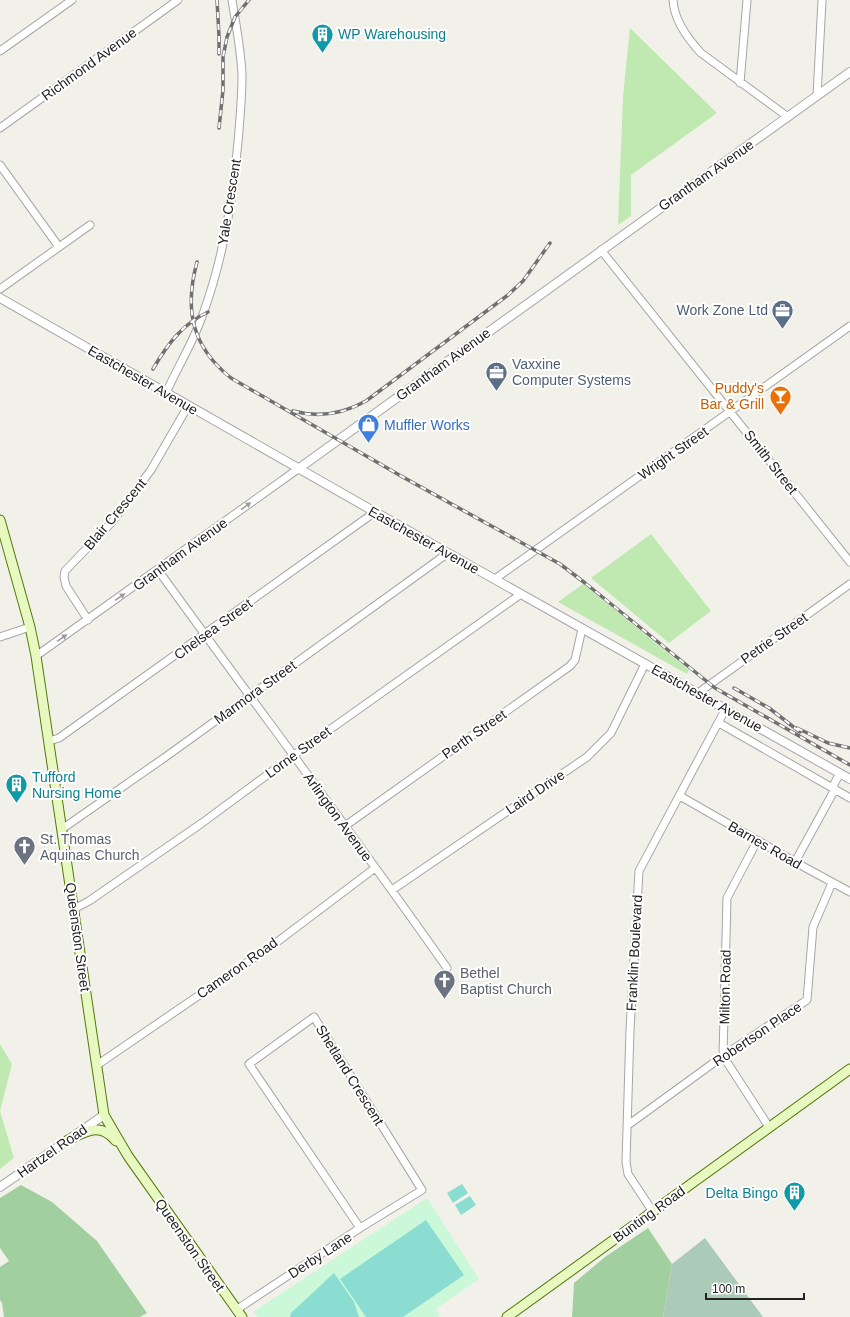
<svg xmlns="http://www.w3.org/2000/svg" width="850" height="1317" font-family="Helvetica,sans-serif">
	<rect width="100%" height="100%" fill="#f2f1e9"/>
	<path fill="#c0e9b2" d="M 630,28 L 717,113 L 631,175 L 631,216 L 618,225 L 623,96 Z
		M 651,534 L 711,611 L 669,643 L 591,578 Z
		M 583,584 L 689,670 L 687,674 L 558,602 Z
		M 0,1044 L 12,1064 L 0,1111 L 14,1158 L 0,1169 Z"/>
	<path fill="#a2cfa0" d="M 21,1185 L 52,1202 L 97,1241 L 147,1313 L 140,1317 L 4,1317 L 2,1303 L 0,1300 L 0,1267 L 9,1261 L 0,1248 L 0,1198 Z
		M 648,1228 L 672,1264 L 663,1317 L 572,1317 L 574,1283 L 605,1257 Z"/>
	<path fill="#abcab7" d="M 705,1238 L 763,1317 L 663,1317 L 672,1264 Z"/>
	<path fill="#caf8d9" d="M 427,1198 L 479,1279 L 436,1309 L 440,1316 L 438,1317 L 258,1317 L 253,1312 Z"/>
	<path fill="#8bddd1" d="M 462,1184 L 468,1193 L 453,1203 L 447,1193 Z
		M 470,1196 L 476,1205 L 461,1215 L 455,1205 Z
		M 426,1220 L 464,1275 L 403,1317 L 366,1317 L 340,1279 Z
		M 334,1273 L 354,1302 L 359,1317 L 290,1317 L 291,1313 Z"/>
	<g fill="none" stroke-linecap="round" stroke-linejoin="round">
		<defs>
			<path id="minor" d="M 673,0 C 674,20 688,39 701,53 L 788,117
				M 0,51 L 72,0
				M 740,83 L 747,0
				M 817,96 L 822,0
				M 0,128 L 178,0
				M 0,165 L 59,247
				M 601,250 L 850,562
				M 0,289 L 90,225
				M 166,393 C 178,366 194,341 203,314 C 223,259 233,200 238,142 C 240,120 242,97 242,75 C 241,50 236,25 232,0
				M 158,570 C 254,703 353,834 447,968
				M 495,579 L 850,326
				M 88,620 L 66,586 L 64,577 L 65,571 L 112,522 L 151,470 L 188,406
				M 0,637 L 30,627
				M 36,656 L 298,469
				M 698,693 L 850,584
				M 719,723 L 850,798
				M 49,741 L 59,738 L 375,512
				M 832,788 L 840,773
				M 680,796 L 795,862 L 850,892
				M 345,826 L 570,666 L 575,660 L 582,629
				M 62,829 L 164,758 L 448,553
				M 757,841 L 727,898 L 723,1056 L 769,1127
				M 795,862 L 835,789
				M 392,890 L 587,757 L 611,733 L 645,664
				M 74,909 L 89,901 L 202,823 L 294,755 L 521,594
				M 97,1065 L 277,942 L 375,868
				M 628,1125 L 723,1056 L 807,1000 L 813,927 L 832,883
				M 653,1212 L 628,1174 L 626,1162 L 630,1030 L 639,871 L 726,708
				M 236,1310 L 360,1228 L 422,1190 L 314,1017 L 249,1064 L 360,1228"/>
			<path id="tertiary" d="M 0,298 L 375,512 L 850,779
				M 298,469 L 850,72
				M 0,1187 L 104,1115"/>
			<path id="secondary" d="M 0,520 L 30,627 L 36,656 L 104,1115 L 128,1156 L 242,1317
				M 68,1140 C 87,1131 100,1122 116,1141
				M 507,1317 L 850,1069"/>
		</defs>
		<use href="#minor" stroke="#a6a6a6" stroke-width="9"/>
		<use href="#tertiary" stroke="#a6a6a6" stroke-width="10"/>
		<use href="#secondary" stroke="#527809" stroke-width="11"/>
		<use href="#minor" stroke="#fff" stroke-width="7"/>
		<use href="#tertiary" stroke="#fff" stroke-width="8"/>
		<use href="#secondary" stroke="#e8f8c1" stroke-width="9"/>
		<defs>
			<path id="rail" d="M 217,0 L 219,36 L 219,54
				M 219,128 L 223,90 L 223,57 L 227,37 L 235,17 L 249,0
				M 197,262 C 184,310 192,347 231,378 L 401,476 L 560,564 L 585,583 L 715,688 L 850,765
				M 153,369 C 167,345 182,324 208,312
				M 293,411 C 319,418 343,414 366,401 L 508,295 L 523,281 L 550,243
				M 734,688 L 769,708 L 800,732
				M 797,728 L 828,743 L 850,748"/>
		</defs>
		<use href="#rail" stroke="#707070" stroke-width="3.5"/>
		<use href="#rail" stroke="#fff" stroke-width="2" stroke-dasharray="6" stroke-linecap="butt"/>
	</g>
	<defs><path id="oneway-solid" d="M-6-.8H1V-3.2L6.5 0L1 3.2V.8H-6Z"/></defs>
	<g fill="#9c9c9c">
		<use href="#oneway-solid" transform="translate(246 506) rotate(-36)"/>
		<use href="#oneway-solid" transform="translate(120 597) rotate(-35)"/>
		<use href="#oneway-solid" transform="translate(62 638) rotate(-35)"/>
	</g>
	<defs>
		<symbol id="building-pin" viewBox="-11 -11 22 30"><path d="M0 17L-7.5 6A9.5 9.5 0 1 1 7.5 6Z" fill="#0f9aa8" stroke="#fff"/><path d="M-4-6H4V6H1V3H-1V6H-4ZM-2.5-4.3h1.7v1.8h-1.7ZM.8-4.3h1.7v1.8H.8ZM-2.5-1h1.7V.8h-1.7ZM.8-1h1.7V.8H.8Z" fill="#fff"/></symbol>
		<symbol id="office-pin" viewBox="-11 -11 22 30"><path d="M0 17L-7.5 6A9.5 9.5 0 1 1 7.5 6Z" fill="#5c6f8a" stroke="#fff"/><path d="M-6-3h4V-5.5h4V-3h4V5H-6ZM-1-4.5V-3h2v-1.5ZM-6 0V1H6V0Z" fill="#fff"/></symbol>
		<symbol id="bar-pin" viewBox="-11 -11 22 30"><path d="M0 17L-7.5 6A9.5 9.5 0 1 1 7.5 6Z" fill="#e8710a" stroke="#fff"/><path d="M-6-5H6L.8 .8V4.5H3.5V6h-7V4.5H-.8V.8Z" fill="#fff"/></symbol>
		<symbol id="shop-pin" viewBox="-11 -11 22 30"><path d="M0 17L-7.5 6A9.5 9.5 0 1 1 7.5 6Z" fill="#3f7fe0" stroke="#fff"/><path d="M-5-2.5h2.3a2.7 3.5 0 0 1 5.4 0H5L5.5 6h-11ZM-1.5-2.5h3a1.5 2.3 0 0 0-3 0Z" fill="#fff"/></symbol>
		<symbol id="church-pin" viewBox="-11 -11 22 30"><path d="M0 17L-7.5 6A9.5 9.5 0 1 1 7.5 6Z" fill="#6b7280" stroke="#fff"/><path d="M-1.2-6h2.4v3.5h3.3v2.4h-3.3V6h-2.4V-.1h-3.3v-2.4h3.3Z" fill="#fff"/></symbol>
	</defs>
	<g fill-rule="evenodd">
		<use href="#building-pin" x="310" y="22" width="25" height="34"/>
		<use href="#office-pin" x="770" y="298" width="25" height="34"/>
		<use href="#office-pin" x="484" y="360" width="25" height="34"/>
		<use href="#bar-pin" x="768" y="384" width="25" height="34"/>
		<use href="#shop-pin" x="356" y="412" width="25" height="34"/>
		<use href="#building-pin" x="4" y="772" width="25" height="34"/>
		<use href="#church-pin" x="12" y="834" width="25" height="34"/>
		<use href="#church-pin" x="432" y="968" width="25" height="34"/>
		<use href="#building-pin" x="782" y="1180" width="25" height="34"/>
	</g>
	<g text-anchor="middle" dominant-baseline="central" stroke-width="4" stroke-linejoin="round" paint-order="stroke">
		<g font-size="14" fill="#0d838f" stroke="#fff" text-anchor="start">
			<text x="338" y="34">WP Warehousing</text>
			<text x="32" y="777">Tufford<tspan x="32" dy="16">Nursing Home</tspan></text>
			<text x="778" y="1193" text-anchor="end">Delta Bingo</text>
		</g>
		<g font-size="14" fill="#222" stroke="#fff">
			<text transform="translate(89 64) rotate(-36)">Richmond Avenue</text>
			<text transform="translate(706 175) rotate(-35)">Grantham Avenue</text>
			<text transform="translate(229 202) rotate(-81)">Yale Crescent</text>
			<text transform="translate(443 364) rotate(-36)">Grantham Avenue</text>
			<text transform="translate(143 380) rotate(30)">Eastchester Avenue</text>
			<text transform="translate(673 453) rotate(-35)">Wright Street</text>
			<text transform="translate(771 462) rotate(52)">Smith Street</text>
			<text transform="translate(115 514) rotate(-50)">Blair Crescent</text>
			<text transform="translate(424 540) rotate(29)">Eastchester Avenue</text>
			<text transform="translate(180 554) rotate(-36)">Grantham Avenue</text>
			<text transform="translate(213 629) rotate(-36)">Chelsea Street</text>
			<text transform="translate(774 638) rotate(-35)">Petrie Street</text>
			<text transform="translate(255 692) rotate(-36)">Marmora Street</text>
			<text transform="translate(707 698) rotate(29)">Eastchester Avenue</text>
			<text transform="translate(474 734) rotate(-35)">Perth Street</text>
			<text transform="translate(298 752) rotate(-36)">Lorne Street</text>
			<text transform="translate(535 792) rotate(-34)">Laird Drive</text>
			<text transform="translate(338 817) rotate(54)">Arlington Avenue</text>
			<text transform="translate(765 845) rotate(30)">Barnes Road</text>
			<text transform="translate(78 937) rotate(82)">Queenston Street</text>
			<text transform="translate(634 953) rotate(-87)">Franklin Boulevard</text>
			<text transform="translate(237 968) rotate(-35)">Cameron Road</text>
			<text transform="translate(725 987) rotate(-89)">Milton Road</text>
			<text transform="translate(757 1034) rotate(-34)">Robertson Place</text>
			<text transform="translate(350 1075) rotate(58)">Shetland Crescent</text>
			<text transform="translate(52 1151) rotate(-35)">Hartzel Road</text>
			<text transform="translate(649 1214) rotate(-36)">Bunting Road</text>
			<text transform="translate(190 1245) rotate(55)">Queenston Street</text>
			<text transform="translate(320 1255) rotate(-33)">Derby Lane</text>
		</g>
		<g font-size="14" fill="#4e5e75" stroke="#fff" text-anchor="end">
			<text x="768" y="310">Work Zone Ltd</text>
			<text x="512" y="364" text-anchor="start">Vaxxine<tspan x="512" dy="16">Computer Systems</tspan></text>
		</g>
		<g font-size="14" fill="#c56008" stroke="#fff" text-anchor="end">
			<text x="764" y="388">Puddy's<tspan x="764" dy="16">Bar &amp; Grill</tspan></text>
		</g>
		<g font-size="14" fill="#366cbe" stroke="#fff" text-anchor="start">
			<text x="384" y="425">Muffler Works</text>
		</g>
		<g font-size="14" fill="#5b616d" stroke="#fff" text-anchor="start">
			<text x="40" y="839">St. Thomas<tspan x="40" dy="16">Aquinas Church</tspan></text>
			<text x="460" y="973">Bethel<tspan x="460" dy="16">Baptist Church</tspan></text>
		</g>
	</g>
	<path d="M706 1293v6h98v-6" fill="none" stroke="#222222" stroke-width="2"/>
	<text x="712" y="1293" font-size="12" fill="#222222" stroke="#ffffff" stroke-width="3" paint-order="stroke">100 m</text>
</svg>
